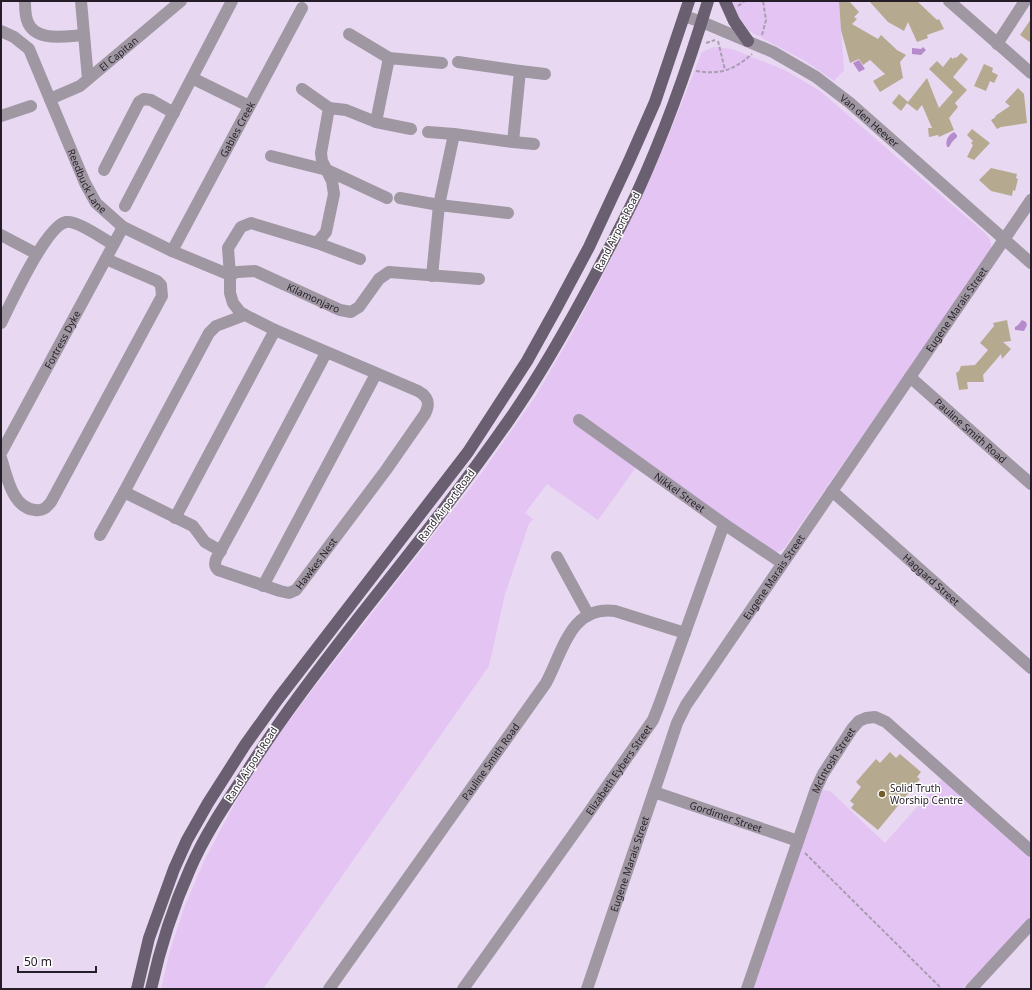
<svg xmlns="http://www.w3.org/2000/svg" width="1032" height="990" font-family="'Noto Sans',sans-serif">
	<rect width="100%" height="100%" fill="#e9d8f2"/>
	<path fill="#e3c4f3" d="M 729,1 L 839,1 L 844,70 L 834,81 L 807,62 L 749,31 L 739,18 Z
		M 714,47 L 732,49 L 785,70 L 820,91 L 986,234 L 990,240 L 992,249 L 785,547 L 781,551 L 775,552 L 763,544 L 642,459 L 598,520 L 547,484 L 525,513 L 533,519 L 529,524 L 505,594 L 489,666 L 263,989 L 161,989 L 170,951 L 184,908 L 204,861 L 233,807 L 265,753 L 313,689 L 481,474 L 535,397 L 573,332 L 619,244 L 662,152 L 702,52 Z
		M 942,779 L 1031,859 L 1031,917 L 962,989 L 752,989 L 822,790 L 830,791 L 885,843 Z"/>
	<path fill="#b68bcc" d="M 923,47 L 926,50 L 921,55 L 912,54 L 912,48 L 921,49 Z
		M 859,60 L 865,69 L 859,72 L 853,63 Z
		M 954,132 L 957,135 L 957,137 L 952,142 L 949,147 L 947,147 C 945,141 948,135 954,132 Z
		M 1022,320 L 1026,322 L 1027,325 L 1024,331 L 1015,330 L 1015,327 L 1018,325 Z"/>
	<path fill="#b5aa8f" d="M 839,1 L 849,1 L 859,12 L 854,17 L 857,19 L 852,24 L 878,39 L 881,35 L 897,50 L 906,55 L 900,62 L 903,78 L 880,92 L 873,81 L 885,74 L 870,60 L 863,65 L 859,59 L 850,63 L 841,30 Z
		M 869,1 L 917,1 L 937,20 L 939,19 L 944,29 L 927,35 L 928,38 L 917,42 L 908,22 L 904,31 L 888,22 Z
		M 1031,19 L 1031,43 L 1020,35 Z
		M 961,53 L 968,59 L 953,77 L 967,90 L 955,103 L 958,107 L 949,118 L 954,130 L 939,137 L 938,135 L 929,137 L 928,128 L 932,128 L 922,105 L 917,111 L 907,103 L 901,111 L 892,103 L 899,94 L 908,102 L 927,78 L 939,108 L 953,92 L 929,69 L 937,61 L 943,67 L 951,57 L 953,59 L 955,57 L 956,58 Z
		M 984,64 L 993,68 L 992,72 L 998,75 L 994,83 L 990,81 L 986,91 L 974,86 Z
		M 1018,88 L 1024,94 L 1027,123 L 1001,127 L 997,129 L 991,120 L 996,117 L 995,116 L 1010,106 L 1005,102 Z
		M 972,129 L 990,143 L 974,160 L 967,157 L 973,145 L 971,143 L 973,141 L 967,135 Z
		M 991,168 L 1017,174 L 1016,178 L 1018,179 L 1015,191 L 1013,190 L 1012,196 L 991,191 L 979,180 Z
		M 1007,320 L 1011,341 L 1003,342 L 1011,349 L 1002,359 L 1001,354 L 983,375 L 984,382 L 967,382 L 968,389 L 959,390 L 956,373 L 959,371 L 961,366 L 975,365 L 988,350 L 980,343 L 994,326 L 993,323 Z
		M 890,752 L 896,758 L 900,754 L 921,772 L 917,777 L 920,779 L 878,830 L 851,808 L 854,804 L 850,801 L 861,787 L 856,782 L 876,759 L 880,763 Z"/>
	<g fill="none" stroke-linecap="round" stroke-linejoin="round">
		<path stroke="#aa9cb1" stroke-width="2" stroke-dasharray="4 2" stroke-linecap="butt" d="M 738,6 L 745,1
			M 762,35 L 766,20 L 763,1
			M 718,41 L 725,70
			M 706,43 L 715,40
			M 696,71 C 720,75 734,70 752,54
			M 805,853 L 942,989"/>
		<g stroke="#9f98a3" stroke-width="12">
			<path d="M 25,1 C 25,7 25,14 27,20 C 34,43 66,36 84,35"/>
			<path d="M 81,1 L 88,79"/>
			<path d="M 949,1 L 1031,73"/>
			<path id="s1" d="M 684,16 L 702,22 L 773,52 L 816,77 L 850,103 L 1031,263"/>
			<path id="s2" d="M 1,31 L 14,37 L 29,49 L 85,183 L 96,203 L 123,227 L 172,251 L 230,275"/>
			<path d="M 349,34 L 389,58"/>
			<path d="M 997,44 L 1025,1"/>
			<path d="M 520,71 L 545,74"/>
			<path d="M 192,78 L 249,106"/>
			<path d="M 302,89 L 329,108"/>
			<path id="s3" d="M 50,99 L 80,86 L 181,1"/>
			<path d="M 1,116 L 31,106"/>
			<path d="M 376,122 L 411,129"/>
			<path d="M 428,132 L 454,134"/>
			<path d="M 513,142 L 534,144"/>
			<path d="M 271,156 L 327,170 L 387,198"/>
			<path d="M 104,170 L 139,102 L 144,99 L 151,100 L 174,113"/>
			<path d="M 400,198 L 439,205 L 508,213"/>
			<path d="M 125,206 L 232,1"/>
			<path d="M 1,235 L 37,254"/>
			<path d="M 317,243 L 360,259"/>
			<path id="s4" d="M 172,251 L 302,8"/>
			<path id="s5" d="M 230,275 L 237,272 L 255,271 L 340,310 L 351,312 L 359,307 L 379,279 L 389,272 L 479,279"/>
			<path d="M 432,276 L 439,205 L 454,134 L 513,142 L 520,71 L 458,62"/>
			<path d="M 1,323 C 11,303 46,226 66,222 C 77,220 103,239 113,244"/>
			<path id="s6" d="M 326,353 L 253,491 L 216,559 C 215,563 214,566 218,570 L 280,591 L 289,593 L 296,590 L 386,470 L 425,414 C 430,404 429,397 418,391 L 275,330 L 245,315 L 240,312 L 233,303 L 230,293 L 230,275 L 228,248 L 241,227 L 251,223 L 317,243 L 326,232 L 334,194 L 332,181 L 322,161 L 321,153 L 329,108 L 346,110 L 376,122 L 389,58 L 442,63"/>
			<path id="s7" d="M 910,377 L 1031,484"/>
			<path id="s8" d="M 579,420 L 724,524 L 782,563"/>
			<path id="s9" d="M 1,453 L 123,227"/>
			<path d="M 1,458 C 7,476 12,508 35,510 C 43,511 46,508 51,502 L 162,296 L 161,285 L 157,281 L 106,259"/>
			<path id="s10" d="M 832,491 L 1031,668"/>
			<path d="M 124,492 L 193,526 L 205,542 L 221,551"/>
			<path d="M 175,518 L 275,330"/>
			<path d="M 100,535 L 124,492 L 209,333 L 216,326 L 245,315"/>
			<path d="M 557,557 L 588,614"/>
			<path d="M 263,586 L 376,374"/>
			<path id="s11" d="M 654,792 L 798,841"/>
			<path id="s12" d="M 329,989 L 546,683 C 563,652 570,605 615,611 L 685,633"/>
			<path id="s13" d="M 463,989 L 587,815 L 653,720 L 659,705 L 724,524"/>
			<path id="s14" d="M 587,989 L 663,765 L 677,723 L 686,705 L 1031,200"/>
			<path id="s15" d="M 747,989 L 816,789 L 823,774 L 852,729 L 859,721 L 866,718 L 875,717 L 886,722 L 1031,851"/>
			<path d="M 971,989 L 1031,924"/>
		</g>
		<path stroke="#6a5e71" stroke-width="12" d="M 725,1 L 734,21 L 748,41
			M 137,989 L 149,938 L 174,869 L 187,840 L 208,803 L 245,745 L 278,699 L 468,452 L 527,361 L 557,307 L 589,247 L 629,161 L 655,102 L 689,1
			M 151,989 C 160,948 173,907 190,869 C 205,834 227,802 248,770 C 281,718 318,670 356,621 C 408,555 461,489 509,420 C 541,374 568,326 594,277 C 608,250 623,223 636,195 C 665,132 688,67 708,1"/>
	</g>
	<circle fill="#715e2c" stroke="#fff" stroke-width="1.5" cx="882" cy="794" r="4"/>
	<g text-anchor="middle" dominant-baseline="central" stroke-width="3" stroke-linejoin="round" paint-order="stroke">
		<g font-size="10" fill="#251e28" stroke="#fff">
			<text stroke="none"><textPath href="#s3" startOffset="83">El Capitan</textPath></text>
			<text stroke="none"><textPath href="#s1" startOffset="215">Van den Heever</textPath></text>
			<text stroke="none"><textPath href="#s4" startOffset="138">Gables Creek</textPath></text>
			<text stroke="none"><textPath href="#s2" startOffset="178">Reedbuck Lane</textPath></text>
			<text transform="translate(617 231) rotate(-63)">Rand Airport Road</text>
			<text stroke="none"><textPath href="#s5" startOffset="90">Kilamonjaro</textPath></text>
			<text stroke="none"><textPath href="#s14" startOffset="780">Eugene Marais Street</textPath></text>
			<text stroke="none"><textPath href="#s9" startOffset="129">Fortress Dyke</textPath></text>
			<text stroke="none"><textPath href="#s7" startOffset="81">Pauline Smith Road</textPath></text>
			<text stroke="none"><textPath href="#s8" startOffset="124">Nikkel Street</textPath></text>
			<text transform="translate(446 505) rotate(-53)">Rand Airport Road</text>
			<text stroke="none"><textPath href="#s6" startOffset="361">Hawkes Nest</textPath></text>
			<text stroke="none"><textPath href="#s14" startOffset="456">Eugene Marais Street</textPath></text>
			<text stroke="none"><textPath href="#s10" startOffset="133">Haggard Street</textPath></text>
			<text stroke="none"><textPath href="#s15" startOffset="245">McIntosh Street</textPath></text>
			<text stroke="none"><textPath href="#s12" startOffset="279">Pauline Smith Road</textPath></text>
			<text transform="translate(251 764) rotate(-57)">Rand Airport Road</text>
			<text stroke="none"><textPath href="#s13" startOffset="269">Elizabeth Eybers Street</textPath></text>
			<text stroke="none"><textPath href="#s11" startOffset="76">Gordimer Street</textPath></text>
			<text stroke="none"><textPath href="#s14" startOffset="132">Eugene Marais Street</textPath></text>
		</g>
		<g font-size="10" fill="#251e28" stroke="#fff" text-anchor="start">
			<text x="890" y="788">Solid Truth<tspan x="890" dy="12">Worship Centre</tspan></text>
		</g>
	</g>
	<rect width="1032" height="990" fill="none" stroke="#251e28" stroke-width="4"/>
	<path d="M18 966v6h78v-6" fill="none" stroke="#251e28" stroke-width="2"/>
	<text x="24" y="966" font-size="12" fill="#251e28" stroke="#ffffff" stroke-width="3" paint-order="stroke">50 m</text>
</svg>
